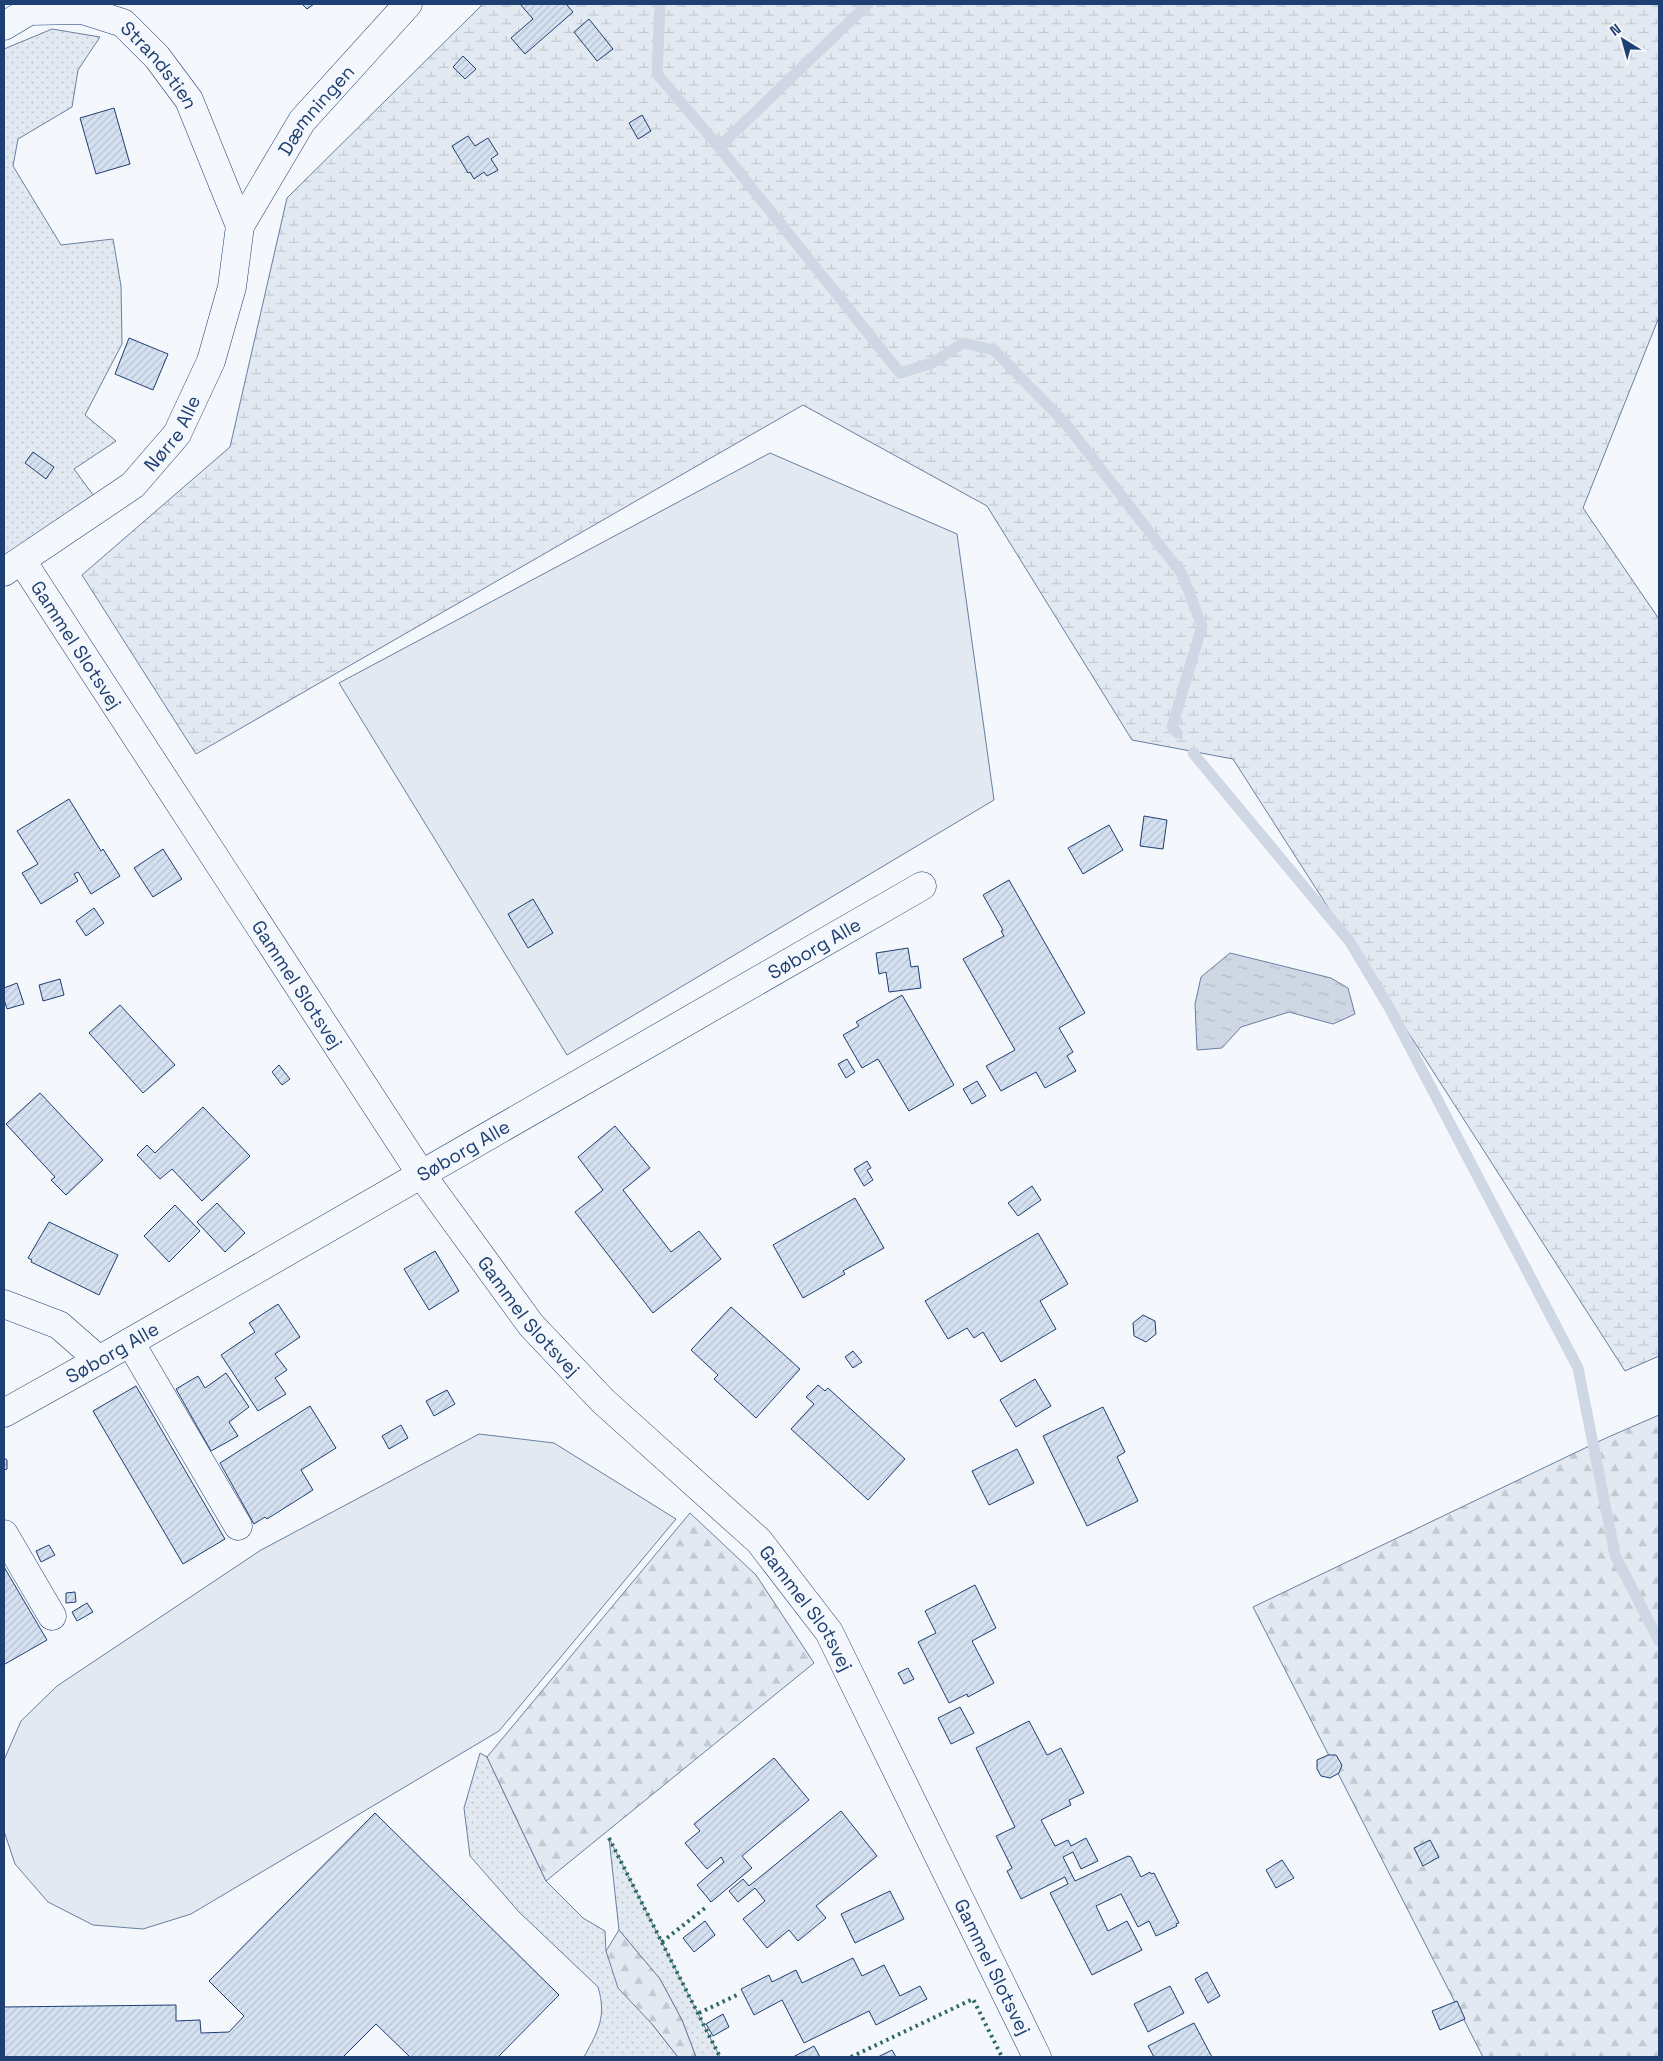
<svg xmlns="http://www.w3.org/2000/svg" width="1663" height="2061" font-family="'Space Grotesk',sans-serif">
	<defs>
		<pattern id="grass-dots" width="8" height="8" patternUnits="userSpaceOnUse" patternTransform="scale(1.25)"><rect width="8" height="8" fill="#e3e9f0"/><path d="M2 2h.1M6 6h.1" fill="none" stroke="#c2c9d1" stroke-width="1.8" stroke-linecap="round"/></pattern>
		<pattern id="forest-firs" width="22" height="20" patternUnits="userSpaceOnUse" patternTransform="scale(1.25)"><rect width="22" height="20" fill="#e3e9f0"/><path d="M5 1l3.5 6h-7zM16 11l3.5 6h-7z" fill="#c2c9d1"/></pattern>
		<pattern id="wetland-marsh" width="20" height="14" patternUnits="userSpaceOnUse" patternTransform="scale(1.25)"><rect width="20" height="14" fill="#e3e9f0"/><path d="M1 5h8M5 5V1M11 12h8M15 12V8" fill="none" stroke="#c2c9d1"/></pattern>
		<pattern id="water-ripples" width="26" height="14" patternUnits="userSpaceOnUse" patternTransform="scale(1.25)"><rect width="26" height="14" fill="#cfd7e4"/><path d="M2 4q2-2 4 0t4 0M15 11q2-2 4 0t4 0" fill="none" stroke="#b1bac7"/></pattern>
		<pattern id="building-hatch" width="6" height="6" patternUnits="userSpaceOnUse" patternTransform="scale(1.25)"><rect width="6" height="6" fill="#d5e0f0"/><path d="M-1 1l2-2M0 6l6-6M5 7l2-2" fill="none" stroke="#b6c1d1"/></pattern>
	</defs>
	<rect width="100%" height="100%" fill="#f4f7fb"/>
	<path fill="url(#grass-dots)" stroke="#687fa3" d="M 52,29 L 100,37 L 78,70 L 72,107 L 18,139 L 13,166 L 61,245 L 113,239 L 121,286 L 122,344 L 85,415 L 116,441 L 74,469 L 99,503 L 4,560 L 4,49 Z
		M 480,1753 L 487,1757 L 546,1881 L 583,1918 L 605,1931 L 606,1951 L 611,1961 L 652,2024 L 678,2057 L 584,2057 C 598,2031 607,2017 598,1987 L 519,1912 L 470,1856 L 464,1808 Z
		M 609,1838 L 720,2057 L 696,2057 L 682,2020 L 660,1979 L 619,1930 Z"/>
	<path fill="url(#forest-firs)" stroke="#687fa3" d="M 1659,1415 L 1659,2057 L 1483,2057 L 1253,1607 L 1606,1438 Z
		M 690,1513 L 756,1575 L 814,1663 L 546,1881 L 487,1757 Z
		M 619,1930 L 660,1979 L 682,2020 L 696,2057 L 678,2057 L 652,2024 L 618,1988 L 606,1951 Z"/>
	<path fill="url(#wetland-marsh)" stroke="#687fa3" d="M 483,4 L 1659,4 L 1659,317 L 1583,508 L 1659,619 L 1659,1356 L 1625,1371 L 1233,759 L 1132,740 L 987,506 L 803,405 L 196,754 L 82,575 L 230,447 L 287,198 Z"/>
	<path fill="#e3e9f0" stroke="#687fa3" d="M 770,453 L 957,534 L 994,800 L 567,1055 L 339,683 Z
		M 479,1434 L 554,1443 L 676,1519 L 499,1731 L 191,1914 L 143,1929 L 93,1925 L 48,1902 L 15,1864 L 4,1831 L 4,1760 L 21,1721 L 57,1686 L 261,1550 Z"/>
	<path fill="url(#water-ripples)" stroke="#687fa3" d="M 1230,953 L 1331,978 L 1348,988 L 1355,1014 L 1333,1024 L 1289,1012 L 1241,1027 L 1222,1048 L 1197,1050 L 1195,1004 L 1201,977 Z"/>
	<g fill="none" stroke-linecap="round" stroke-linejoin="round">
		<path stroke="#cfd7e4" stroke-width="11" d="M 660,4 L 657,74 L 719,147 L 900,373 L 932,363 L 963,343 L 994,350 L 1066,424 L 1182,574 L 1202,626 L 1172,727 L 1177,733
			M 719,147 L 868,4
			M 1193,753 L 1350,942 L 1390,1009 L 1578,1368 L 1615,1555 L 1659,1641"/>
	</g>
	<path fill="url(#building-hatch)" stroke="#1d3f73" d="M 302,4 L 314,4 L 307,9 Z
		M 520,4 L 566,4 L 573,12 L 525,54 L 511,38 L 533,19 Z
		M 589,19 L 613,49 L 597,61 L 574,32 Z
		M 463,56 L 476,69 L 465,79 L 453,67 Z
		M 114,108 L 130,164 L 96,174 L 80,118 Z
		M 642,115 L 651,131 L 638,139 L 629,123 Z
		M 468,136 L 475,146 L 488,138 L 498,154 L 491,159 L 498,170 L 487,176 L 484,172 L 474,179 L 470,172 L 468,173 L 452,146 Z
		M 129,338 L 168,354 L 153,390 L 115,374 Z
		M 33,452 L 54,467 L 46,479 L 25,463 Z
		M 69,799 L 101,851 L 103,849 L 120,876 L 91,894 L 78,872 L 74,874 L 78,881 L 41,904 L 22,873 L 38,864 L 17,831 Z
		M 1144,816 L 1167,820 L 1163,849 L 1140,846 Z
		M 1109,825 L 1123,850 L 1083,874 L 1068,848 Z
		M 163,849 L 182,879 L 153,897 L 134,868 Z
		M 1009,880 L 1085,1013 L 1059,1028 L 1073,1052 L 1067,1056 L 1076,1071 L 1045,1088 L 1036,1072 L 1001,1091 L 986,1066 L 1015,1050 L 963,959 L 1004,936 L 1001,931 L 1003,930 L 983,895 Z
		M 533,899 L 553,933 L 528,948 L 508,914 Z
		M 94,908 L 104,923 L 86,936 L 76,921 Z
		M 908,948 L 911,967 L 918,966 L 921,988 L 889,992 L 886,972 L 879,974 L 876,953 Z
		M 60,979 L 64,995 L 43,1001 L 39,985 Z
		M 17,983 L 24,1004 L 7,1009 L 4,999 L 4,988 Z
		M 902,995 L 954,1085 L 909,1111 L 878,1059 L 862,1068 L 843,1035 L 859,1026 L 856,1022 Z
		M 120,1005 L 175,1065 L 143,1093 L 89,1033 Z
		M 847,1059 L 855,1072 L 846,1078 L 838,1064 Z
		M 279,1065 L 290,1079 L 282,1085 L 272,1072 Z
		M 977,1081 L 986,1096 L 972,1104 L 963,1089 Z
		M 40,1093 L 103,1160 L 66,1195 L 51,1180 L 55,1177 L 6,1124 Z
		M 203,1107 L 250,1156 L 202,1201 L 172,1169 L 160,1179 L 137,1155 L 147,1145 L 155,1153 Z
		M 615,1126 L 650,1168 L 623,1190 L 671,1252 L 699,1231 L 721,1259 L 653,1313 L 575,1212 L 603,1190 L 578,1157 Z
		M 867,1161 L 871,1168 L 867,1170 L 873,1180 L 864,1186 L 854,1169 Z
		M 1032,1186 L 1041,1200 L 1018,1216 L 1008,1203 Z
		M 855,1198 L 884,1248 L 843,1271 L 845,1274 L 803,1298 L 773,1245 Z
		M 217,1203 L 245,1233 L 225,1252 L 197,1222 Z
		M 175,1205 L 200,1231 L 169,1262 L 144,1236 Z
		M 49,1222 L 118,1255 L 99,1295 L 31,1262 L 32,1260 L 28,1258 Z
		M 1038,1233 L 1068,1284 L 1040,1301 L 1056,1329 L 1001,1362 L 983,1332 L 974,1338 L 967,1328 L 948,1339 L 925,1301 Z
		M 435,1251 L 459,1291 L 429,1310 L 404,1269 Z
		M 278,1304 L 300,1337 L 275,1354 L 287,1370 L 275,1378 L 286,1394 L 258,1411 L 221,1355 L 255,1332 L 249,1323 Z
		M 731,1307 L 800,1369 L 756,1418 L 714,1379 L 718,1375 L 691,1350 Z
		M 1143,1315 L 1155,1321 L 1156,1334 L 1146,1342 L 1134,1336 L 1133,1323 Z
		M 853,1351 L 862,1362 L 853,1368 L 845,1357 Z
		M 226,1373 L 249,1407 L 229,1422 L 238,1436 L 211,1451 L 176,1389 L 198,1376 L 205,1388 Z
		M 1035,1379 L 1051,1406 L 1016,1427 L 1000,1400 Z
		M 818,1385 L 825,1391 L 828,1388 L 905,1459 L 868,1500 L 791,1429 L 814,1404 L 806,1397 Z
		M 136,1386 L 225,1539 L 183,1564 L 93,1411 Z
		M 447,1390 L 455,1404 L 434,1416 L 426,1401 Z
		M 310,1406 L 336,1448 L 301,1470 L 313,1490 L 267,1519 L 265,1517 L 254,1524 L 220,1463 Z
		M 1103,1407 L 1125,1452 L 1117,1457 L 1138,1501 L 1087,1526 L 1043,1436 Z
		M 401,1425 L 408,1438 L 389,1449 L 382,1436 Z
		M 1017,1449 L 1034,1483 L 989,1505 L 972,1471 Z
		M 4,1458 L 7,1460 L 7,1469 L 4,1470 Z
		M 49,1545 L 55,1555 L 41,1562 L 36,1551 Z
		M 4,1567 L 47,1640 L 5,1664 L 4,1663 Z
		M 975,1585 L 996,1628 L 972,1641 L 994,1683 L 968,1697 L 967,1694 L 949,1703 L 918,1642 L 936,1633 L 925,1611 Z
		M 75,1592 L 76,1602 L 66,1603 L 66,1593 Z
		M 87,1603 L 93,1612 L 77,1621 L 72,1612 Z
		M 908,1668 L 914,1679 L 904,1684 L 898,1673 Z
		M 960,1707 L 974,1733 L 951,1744 L 938,1718 Z
		M 1029,1721 L 1047,1755 L 1061,1748 L 1084,1793 L 1069,1800 L 1071,1805 L 1041,1820 L 1055,1846 L 1068,1840 L 1071,1846 L 1086,1838 L 1098,1861 L 1081,1869 L 1073,1852 L 1063,1857 L 1075,1881 L 1128,1856 L 1131,1857 L 1141,1877 L 1150,1872 L 1151,1874 L 1154,1873 L 1179,1923 L 1176,1924 L 1177,1926 L 1156,1936 L 1149,1921 L 1138,1927 L 1121,1894 L 1096,1906 L 1108,1931 L 1127,1921 L 1142,1950 L 1092,1975 L 1050,1893 L 1068,1884 L 1065,1877 L 1021,1899 L 1007,1871 L 1012,1868 L 996,1836 L 1015,1827 L 976,1748 Z
		M 1328,1755 L 1336,1755 L 1342,1765 L 1339,1773 L 1330,1778 L 1321,1776 L 1317,1769 L 1317,1760 Z
		M 774,1758 L 809,1800 L 742,1856 L 752,1868 L 711,1902 L 697,1885 L 724,1862 L 721,1857 L 707,1869 L 685,1843 L 700,1831 L 694,1824 Z
		M 841,1811 L 877,1856 L 816,1906 L 826,1918 L 798,1941 L 789,1930 L 767,1948 L 743,1919 L 765,1901 L 755,1888 L 738,1902 L 729,1891 L 743,1879 L 749,1886 Z
		M 375,1813 L 559,1995 L 498,2057 L 410,2057 L 376,2024 L 343,2057 L 4,2057 L 4,2007 L 176,2005 L 176,2021 L 200,2020 L 201,2033 L 229,2032 L 244,2016 L 209,1981 Z
		M 1430,1840 L 1439,1857 L 1423,1866 L 1414,1848 Z
		M 1282,1860 L 1294,1878 L 1276,1888 L 1266,1870 Z
		M 890,1891 L 904,1919 L 855,1943 L 841,1914 Z
		M 705,1921 L 715,1935 L 694,1952 L 683,1938 Z
		M 853,1958 L 862,1976 L 884,1965 L 900,1996 L 920,1986 L 927,1999 L 876,2025 L 869,2011 L 804,2043 L 782,2000 L 754,2015 L 741,1989 L 769,1975 L 772,1982 L 796,1970 L 802,1983 Z
		M 1207,1972 L 1220,1996 L 1208,2003 L 1195,1979 Z
		M 1170,1986 L 1184,2013 L 1148,2032 L 1134,2004 Z
		M 1457,2001 L 1465,2019 L 1440,2030 L 1432,2011 Z
		M 723,2014 L 729,2027 L 713,2036 L 706,2024 Z
		M 1194,2023 L 1212,2057 L 1154,2057 L 1148,2046 Z
		M 814,2046 L 820,2057 L 793,2057 Z
		M 892,2050 L 896,2057 L 878,2057 Z"/>
	<g fill="none" stroke-linecap="round" stroke-linejoin="round">
		<defs>
			<g id="minor">
				<path id="s1" d="M 4,26 L 29,11 L 82,10 L 123,23 L 157,57 L 189,100 L 240,226"/>
				<path id="s2" d="M 22,561 L 421,1174 L 531,1325 L 603,1401 L 759,1541 L 829,1632 L 1037,2057"/>
				<path id="s3" d="M 4,572 L 133,485 L 177,434 L 211,361 L 232,287 L 240,226 L 302,121 L 408,4"/>
				<path d="M 4,1304 L 59,1325 L 99,1360"/>
				<path d="M 130,1342 L 238,1526"/>
				<path id="s4" d="M 4,1413 L 99,1360 L 922,886"/>
				<path d="M 4,1534 L 52,1616"/>
			</g>
		</defs>
		<use href="#minor" stroke="#1d3f73" stroke-width="29"/>
		<use href="#minor" stroke="#f4f7fb" stroke-width="28"/>
		<path stroke="#2c6c60" stroke-width="4" stroke-dasharray="2.5 4" stroke-linecap="butt" d="M 609,1838 L 720,2057
			M 662,1942 L 705,1908
			M 699,2013 L 737,1995
			M 851,2057 L 973,1999 L 1002,2057"/>
	</g>
	<g text-anchor="middle" dominant-baseline="central" stroke-width="4" stroke-linejoin="round" paint-order="stroke">
		<g font-size="19" fill="#1d3f73" stroke="#f4f7fb">
			<text stroke="none"><textPath href="#s1" startOffset="181">Strandstien</textPath></text>
			<text stroke="none"><textPath href="#s3" startOffset="581">Dæmningen</textPath></text>
			<text stroke="none"><textPath href="#s3" startOffset="221">Nørre Alle</textPath></text>
			<text stroke="none"><textPath href="#s2" startOffset="100">Gammel Slotsvej</textPath></text>
			<text stroke="none"><textPath href="#s4" startOffset="934">Søborg Alle</textPath></text>
			<text stroke="none"><textPath href="#s2" startOffset="505">Gammel Slotsvej</textPath></text>
			<text stroke="none"><textPath href="#s4" startOffset="529">Søborg Alle</textPath></text>
			<text stroke="none"><textPath href="#s2" startOffset="910">Gammel Slotsvej</textPath></text>
			<text stroke="none"><textPath href="#s4" startOffset="124">Søborg Alle</textPath></text>
			<text stroke="none"><textPath href="#s2" startOffset="1315">Gammel Slotsvej</textPath></text>
			<text stroke="none"><textPath href="#s2" startOffset="1720">Gammel Slotsvej</textPath></text>
		</g>
	</g>
	<rect width="1663" height="2061" fill="none" stroke="#1d3f73" stroke-width="10"/>
	<g transform="translate(1623 40) rotate(323)" stroke="#f4f7fb" stroke-width="4" paint-order="stroke">
	<path d="M0-4L9 19L0 12L-9 19Z" fill="#1d3f73"/>
	<text y="-8" font-size="14" font-weight="bold" text-anchor="middle" fill="#1d3f73">N</text>
	</g>
</svg>
